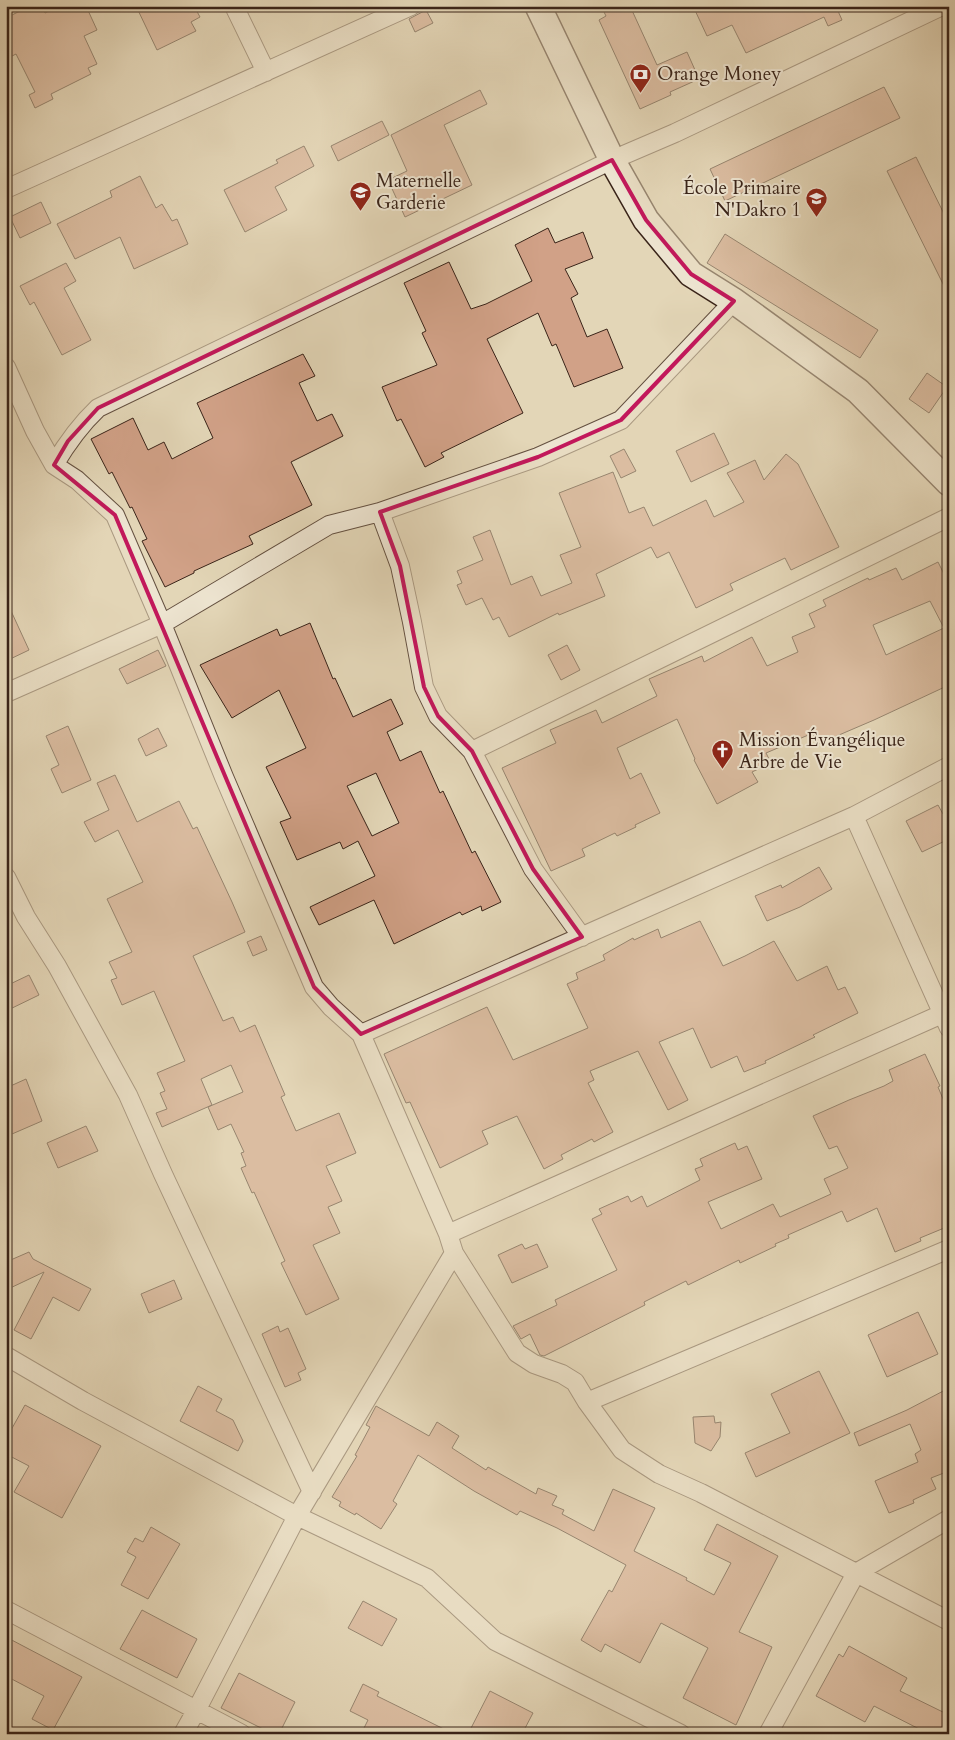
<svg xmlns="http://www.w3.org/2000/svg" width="955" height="1740" font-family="Cardo,serif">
	<rect width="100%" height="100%" fill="#e3d6b7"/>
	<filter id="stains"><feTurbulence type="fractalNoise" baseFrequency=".004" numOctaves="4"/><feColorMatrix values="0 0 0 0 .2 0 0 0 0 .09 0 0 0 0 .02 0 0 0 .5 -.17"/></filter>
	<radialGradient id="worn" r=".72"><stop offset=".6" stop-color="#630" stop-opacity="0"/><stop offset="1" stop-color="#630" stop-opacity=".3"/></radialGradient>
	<path fill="#d1a187" stroke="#3a2419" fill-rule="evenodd" d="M 30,6 L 42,6 L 45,13 L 59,6 L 86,6 L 97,30 L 84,36 L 97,64 L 88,68 L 91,74 L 51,94 L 53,99 L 35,108 L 29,95 L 35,92 L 16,54 L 6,59 L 6,18 Z
		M 136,6 L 194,6 L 200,17 L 191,22 L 196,31 L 157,50 Z
		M 601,6 L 630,6 L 657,65 L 687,52 L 699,79 L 670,92 L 671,95 L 640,109 L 599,20 L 606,16 Z
		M 693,6 L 849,6 L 838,11 L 842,20 L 828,26 L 824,17 L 746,53 L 732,25 L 707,36 Z
		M 426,10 L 433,23 L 415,32 L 409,19 Z
		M 884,87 L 900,118 L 725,201 L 710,169 Z
		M 480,90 L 487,104 L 444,125 L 472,185 L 405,217 L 388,180 L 407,171 L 391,135 Z
		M 382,121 L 389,135 L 338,161 L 331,146 Z
		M 304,146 L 314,166 L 275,187 L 287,210 L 245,232 L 224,190 L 278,163 L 276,160 Z
		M 916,157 L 949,224 L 949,296 L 887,171 Z
		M 140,176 L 156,208 L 162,204 L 172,221 L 177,219 L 188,244 L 134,269 L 120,237 L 75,259 L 57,224 L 112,197 L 110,191 Z
		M 41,202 L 51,223 L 20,238 L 10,217 Z
		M 548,228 L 555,243 L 583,232 L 593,258 L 565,269 L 578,294 L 571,298 L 587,337 L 607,329 L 623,368 L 574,387 L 556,344 L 552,346 L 538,313 L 487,339 L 523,413 L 441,453 L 444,457 L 425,467 L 401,419 L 397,421 L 382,387 L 437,365 L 422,333 L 426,331 L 404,283 L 449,262 L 471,309 L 486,304 L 532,281 L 515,245 Z
		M 725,234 L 878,330 L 860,358 L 707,263 Z
		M 66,263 L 76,281 L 64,288 L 91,340 L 62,355 L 34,302 L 30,305 L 20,286 Z
		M 303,354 L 315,376 L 299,383 L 317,421 L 332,414 L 343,436 L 291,462 L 312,505 L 249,536 L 253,544 L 194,571 L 194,573 L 165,587 L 142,541 L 147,539 L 132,507 L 130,508 L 112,472 L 109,474 L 91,439 L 133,418 L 148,450 L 164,442 L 172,459 L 213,438 L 197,403 Z
		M 927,373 L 947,387 L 929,413 L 909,399 Z
		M 714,433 L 729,464 L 691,482 L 676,451 Z
		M 624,449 L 636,471 L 621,478 L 610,456 Z
		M 786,454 L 798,464 L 839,547 L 791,570 L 785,558 L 730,584 L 733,590 L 696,608 L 669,552 L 657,558 L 651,547 L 596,574 L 605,596 L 559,615 L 558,613 L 509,637 L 499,617 L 493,620 L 482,598 L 466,605 L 457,585 L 462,583 L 457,571 L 483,560 L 473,537 L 490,530 L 511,585 L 532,576 L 541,596 L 572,583 L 560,555 L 581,547 L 559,493 L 613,472 L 629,513 L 644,507 L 653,526 L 706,500 L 714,517 L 744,502 L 727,473 L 755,460 L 764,480 Z
		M 938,562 L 949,584 L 949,685 L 874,720 L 818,744 L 813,733 L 766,753 L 771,763 L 752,772 L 758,782 L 717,804 L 694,760 L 695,759 L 677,719 L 617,748 L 630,779 L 641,773 L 660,813 L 635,825 L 636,827 L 617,836 L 615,833 L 582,849 L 585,856 L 551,871 L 502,768 L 556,743 L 550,730 L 596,710 L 602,723 L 657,696 L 649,679 L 702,656 L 704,662 L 752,637 L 767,666 L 798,652 L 792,637 L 815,627 L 809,614 L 826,606 L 823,600 L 868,578 L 869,580 L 896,568 L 902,580 ZM 930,601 L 944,628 L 886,655 L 873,625 Z
		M 6,600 L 29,650 L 6,661 Z
		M 310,623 L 333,679 L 335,678 L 353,717 L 391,699 L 403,724 L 387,732 L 400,761 L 421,751 L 440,793 L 443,791 L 472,853 L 475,851 L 501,902 L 482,911 L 481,906 L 462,915 L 460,912 L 394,944 L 374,900 L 319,925 L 310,907 L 375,876 L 358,841 L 343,849 L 340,842 L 297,860 L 280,822 L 291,818 L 266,767 L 306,748 L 279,690 L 232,718 L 200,665 L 277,629 L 280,636 ZM 376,773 L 399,823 L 372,836 L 347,786 Z
		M 567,645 L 580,670 L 561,680 L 548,655 Z
		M 158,650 L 166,666 L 127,684 L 119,669 Z
		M 68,726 L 91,780 L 62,793 L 51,769 L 59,765 L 46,736 Z
		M 158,728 L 167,746 L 146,756 L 138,739 Z
		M 115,775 L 137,822 L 179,801 L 193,829 L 197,827 L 232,902 L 245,932 L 193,956 L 223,1021 L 233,1017 L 240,1032 L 255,1025 L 285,1095 L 281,1097 L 296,1131 L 339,1113 L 356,1153 L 326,1166 L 342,1201 L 328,1207 L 340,1233 L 313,1245 L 339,1299 L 306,1315 L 281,1263 L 285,1261 L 254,1192 L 252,1193 L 241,1168 L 246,1166 L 241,1153 L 244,1152 L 231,1124 L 218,1130 L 208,1107 L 243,1092 L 231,1065 L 201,1079 L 212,1105 L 162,1127 L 156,1113 L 167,1109 L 160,1093 L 165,1091 L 157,1073 L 185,1061 L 154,991 L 122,1005 L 111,980 L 117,978 L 109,962 L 132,952 L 107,899 L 143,882 L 118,830 L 95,842 L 84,822 L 109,810 L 97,783 Z
		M 938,805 L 943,814 L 949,811 L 949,839 L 922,852 L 906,821 Z
		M 819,867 L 832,889 L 800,907 L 767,921 L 755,896 L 781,885 L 782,888 Z
		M 700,921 L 723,966 L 745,956 L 774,941 L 797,981 L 827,966 L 838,990 L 845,987 L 858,1013 L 813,1035 L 815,1037 L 765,1061 L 766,1063 L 744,1072 L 737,1056 L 711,1068 L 693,1028 L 659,1042 L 688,1100 L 668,1110 L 638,1051 L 590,1071 L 594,1080 L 588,1083 L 613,1132 L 594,1142 L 592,1139 L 561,1155 L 563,1159 L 544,1169 L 517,1116 L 482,1131 L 488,1144 L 440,1168 L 410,1102 L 406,1103 L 384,1054 L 487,1007 L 513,1060 L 588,1028 L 567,984 L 578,979 L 576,973 L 605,960 L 603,955 L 633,938 L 634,940 L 658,929 L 661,938 Z
		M 261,936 L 267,950 L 253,956 L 247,942 Z
		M 29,975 L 39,995 L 6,1011 L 6,986 Z
		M 925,1054 L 940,1086 L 938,1087 L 949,1113 L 949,1226 L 920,1238 L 921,1241 L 895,1252 L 877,1208 L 847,1222 L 842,1211 L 788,1235 L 789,1238 L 775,1244 L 776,1246 L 740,1263 L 739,1260 L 688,1285 L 686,1281 L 644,1302 L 645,1305 L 544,1356 L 540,1355 L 530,1334 L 521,1339 L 513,1326 L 557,1305 L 555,1300 L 617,1270 L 592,1219 L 602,1214 L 599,1209 L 628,1196 L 631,1202 L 642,1196 L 647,1207 L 700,1180 L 695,1169 L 703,1166 L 700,1159 L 735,1143 L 738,1150 L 747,1146 L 762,1179 L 708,1202 L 721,1229 L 773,1204 L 780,1217 L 831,1194 L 824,1179 L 848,1168 L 837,1146 L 829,1149 L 813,1116 L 849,1100 L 884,1086 L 893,1081 L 889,1070 Z
		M 26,1079 L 42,1121 L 12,1134 L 6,1123 L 6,1088 Z
		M 86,1126 L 98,1151 L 58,1168 L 47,1143 Z
		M 522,1244 L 525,1249 L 537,1244 L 548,1267 L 512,1283 L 498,1255 Z
		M 29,1252 L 33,1259 L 91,1289 L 79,1311 L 53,1297 L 31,1339 L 14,1330 L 44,1272 L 6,1290 L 6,1262 Z
		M 174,1280 L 182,1299 L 149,1313 L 141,1294 Z
		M 918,1312 L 938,1354 L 887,1377 L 868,1335 Z
		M 278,1326 L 280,1332 L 288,1328 L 306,1369 L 298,1373 L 301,1380 L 285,1387 L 262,1334 Z
		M 819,1371 L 850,1433 L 756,1477 L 745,1453 L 790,1433 L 771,1394 Z
		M 198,1386 L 222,1399 L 216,1411 L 233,1420 L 243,1441 L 238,1451 L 180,1421 Z
		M 949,1388 L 949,1471 L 931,1478 L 936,1489 L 913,1500 L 914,1503 L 889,1513 L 875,1481 L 918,1462 L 915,1454 L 921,1450 L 910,1424 L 859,1446 L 854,1433 L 907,1410 Z
		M 25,1405 L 101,1446 L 62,1518 L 14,1492 L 29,1466 L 6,1454 L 6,1439 Z
		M 376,1406 L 429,1436 L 437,1422 L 459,1436 L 452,1448 L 486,1470 L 488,1467 L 536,1494 L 538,1488 L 557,1496 L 552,1505 L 564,1510 L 562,1514 L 594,1531 L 613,1489 L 655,1508 L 634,1551 L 687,1578 L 686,1580 L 714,1595 L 731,1563 L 704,1550 L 717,1524 L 778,1556 L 739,1632 L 772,1647 L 736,1725 L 683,1698 L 708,1648 L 661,1623 L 640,1663 L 605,1644 L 601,1652 L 581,1640 L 609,1590 L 612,1592 L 626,1565 L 557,1528 L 520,1511 L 517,1515 L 474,1491 L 418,1455 L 393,1501 L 397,1504 L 381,1529 L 356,1513 L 355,1515 L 339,1506 L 341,1502 L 332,1497 L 357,1456 L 355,1455 L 370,1427 L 366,1425 Z
		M 714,1416 L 715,1423 L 721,1422 L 720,1437 L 711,1451 L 695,1443 L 693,1417 Z
		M 151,1527 L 180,1544 L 148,1599 L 121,1585 L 136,1557 L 127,1552 L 135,1538 L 143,1542 Z
		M 363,1601 L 397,1619 L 382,1646 L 348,1628 Z
		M 142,1610 L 197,1639 L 177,1678 L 120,1649 Z
		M 6,1637 L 82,1677 L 53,1730 L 32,1719 L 44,1696 L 6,1676 Z
		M 849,1646 L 907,1678 L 900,1691 L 949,1715 L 949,1734 L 929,1734 L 874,1706 L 865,1722 L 816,1696 L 839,1654 L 843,1657 Z
		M 239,1673 L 295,1702 L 279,1734 L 273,1734 L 221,1708 Z
		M 363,1684 L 379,1692 L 377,1696 L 454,1734 L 361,1734 L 368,1720 L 350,1711 Z
		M 490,1691 L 533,1713 L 522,1734 L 468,1734 Z"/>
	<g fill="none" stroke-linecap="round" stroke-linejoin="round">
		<defs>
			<path id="street" d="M 234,6 L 266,72
				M 6,189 L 411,6
				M 6,367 L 35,431 L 54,465 L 77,480 L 115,515 L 162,624 L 224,777 L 314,987 L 331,1007 L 361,1034 L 448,1234 L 454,1253 L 517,1353 L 534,1364 L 562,1374 L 575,1382 L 587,1402 L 622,1450 L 659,1474 L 701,1493 L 949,1621
				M 54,465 C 67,443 80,425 98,408 L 612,160 L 675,133 L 942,6
				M 380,512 L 400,566 L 412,622 L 424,687 L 438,716 L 472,751 L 533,869 L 582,937
				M 6,693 L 162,624 L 329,525 L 380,512 L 538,457 L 621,420 L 734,301
				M 472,751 L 949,517
				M 854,816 L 949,1028
				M 6,877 L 26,917 L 57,966 L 128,1095 L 163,1174 L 312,1492
				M 361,1034 L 854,816 L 949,766
				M 448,1234 L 942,1014
				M 6,1356 L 83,1401 L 297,1516 L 427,1578 L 495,1641 L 681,1734
				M 587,1402 L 949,1249
				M 6,1610 L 242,1734
				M 183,1734 L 197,1709 L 297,1516 L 454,1253
				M 768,1734 L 856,1573 L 949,1519"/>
			<path id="secondary" d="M 538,6 L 612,160 L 646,220 L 691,274 L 734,301 L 858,391 L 949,483"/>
		</defs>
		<use href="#street" stroke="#645040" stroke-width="20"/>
		<use href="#secondary" stroke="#3a2419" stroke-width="28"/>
		<use href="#street" stroke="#ede4d0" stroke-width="18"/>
		<use href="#secondary" stroke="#ede4d0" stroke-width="25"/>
	</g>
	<path d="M0 0H955V1740H0ZM 612,160 L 646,220 L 691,274 L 734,301 L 621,420 L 538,457 L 380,512 L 400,566 L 424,687 L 438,716 L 472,751 L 533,869 L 582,937 L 361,1034 L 314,987 L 115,515 L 54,465 L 68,441 L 98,408 Z" fill="#e3d6b7" fill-opacity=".55" fill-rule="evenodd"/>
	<path fill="none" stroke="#c2185b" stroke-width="4" stroke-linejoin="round" d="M 612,160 L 646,220 L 691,274 L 734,301 L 621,420 L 538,457 L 380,512 L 400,566 L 424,687 L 438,716 L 472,751 L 533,869 L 582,937 L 361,1034 L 314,987 L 115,515 L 54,465 L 68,441 L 98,408 Z"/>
	<defs>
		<symbol id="bank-pin" viewBox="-11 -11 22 30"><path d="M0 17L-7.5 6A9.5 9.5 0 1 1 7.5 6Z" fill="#8f2418" stroke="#ede4d0"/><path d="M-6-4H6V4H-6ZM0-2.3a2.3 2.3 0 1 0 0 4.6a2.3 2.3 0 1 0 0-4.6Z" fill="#fff"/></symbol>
		<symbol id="school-pin" viewBox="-11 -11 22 30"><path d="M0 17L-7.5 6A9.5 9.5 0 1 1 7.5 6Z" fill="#8f2418" stroke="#ede4d0"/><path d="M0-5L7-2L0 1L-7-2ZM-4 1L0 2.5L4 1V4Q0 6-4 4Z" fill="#fff"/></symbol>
		<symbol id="church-pin" viewBox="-11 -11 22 30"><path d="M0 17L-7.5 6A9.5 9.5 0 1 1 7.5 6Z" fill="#8f2418" stroke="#ede4d0"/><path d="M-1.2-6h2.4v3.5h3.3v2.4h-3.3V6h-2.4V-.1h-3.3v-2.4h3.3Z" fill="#fff"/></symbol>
	</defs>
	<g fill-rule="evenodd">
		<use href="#bank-pin" x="628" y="62" width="25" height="34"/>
		<use href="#school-pin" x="348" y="180" width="25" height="34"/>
		<use href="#school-pin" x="804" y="186" width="25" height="34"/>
		<use href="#church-pin" x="710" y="738" width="25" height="34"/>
	</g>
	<g text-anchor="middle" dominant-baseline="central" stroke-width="4" stroke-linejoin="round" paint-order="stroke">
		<g font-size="19" fill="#3a2419" stroke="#ede4d0" text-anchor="start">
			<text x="657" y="74">Orange Money</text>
			<text x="376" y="181">Maternelle<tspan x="376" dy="22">Garderie</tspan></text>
			<text x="801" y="188" text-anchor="end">École Primaire<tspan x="801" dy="22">N'Dakro 1</tspan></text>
			<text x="739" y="740">Mission Évangélique<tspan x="739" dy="22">Arbre de Vie</tspan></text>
		</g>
	</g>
	<rect width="955" height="1740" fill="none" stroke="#e3d6b7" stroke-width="25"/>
	<rect x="8" y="8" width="940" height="1725" fill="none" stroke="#3a2419" stroke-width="2.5"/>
	<rect x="12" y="12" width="930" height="1715" fill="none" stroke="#3a2419"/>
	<rect width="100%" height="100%" filter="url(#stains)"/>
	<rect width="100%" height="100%" fill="url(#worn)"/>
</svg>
